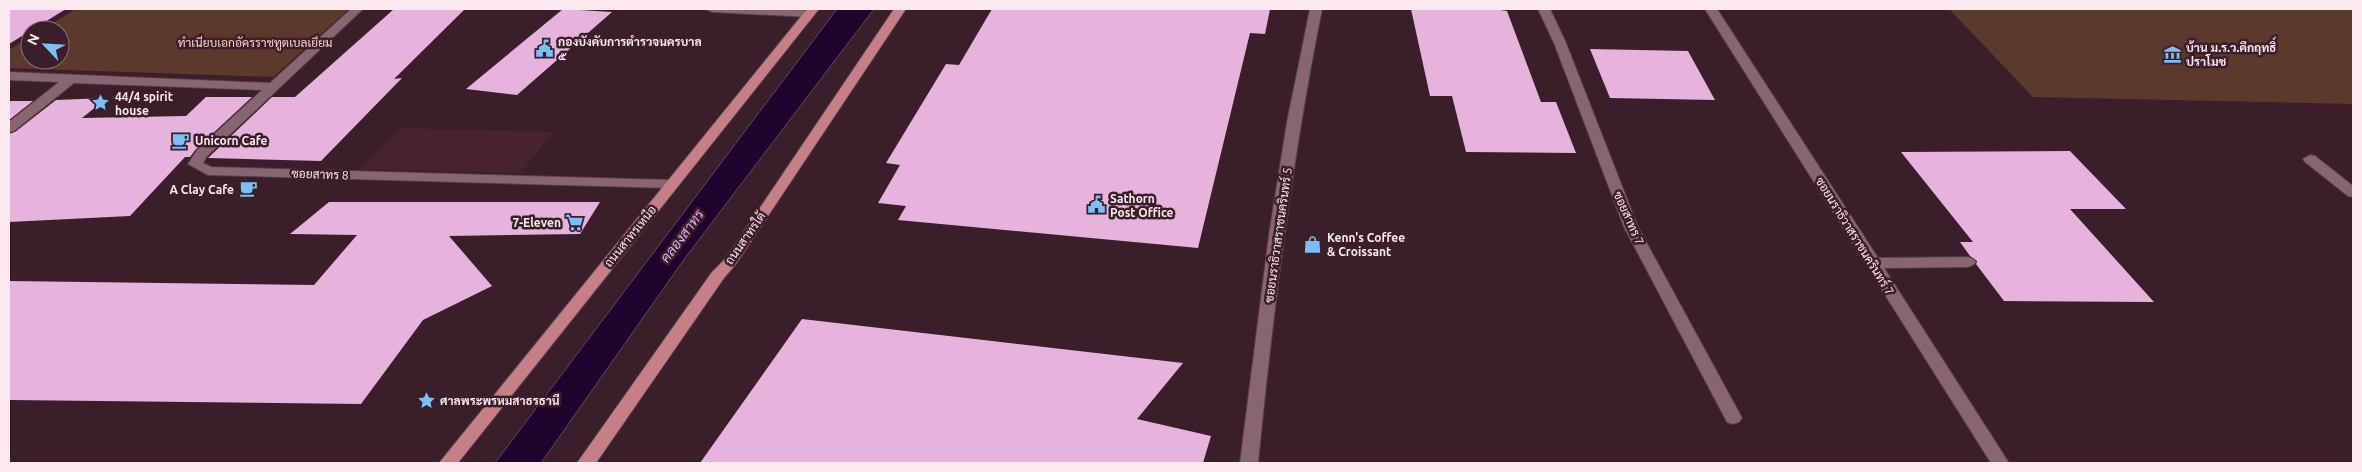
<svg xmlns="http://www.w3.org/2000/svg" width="2362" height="472" font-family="Ubuntu,Sarabun,sans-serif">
	<rect width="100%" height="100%" fill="#3a1e29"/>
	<path fill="#472331" d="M 400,128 L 553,132 L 521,173 L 360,169 Z"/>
	<path fill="#5c392d" d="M 76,9 L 349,9 L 273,77 L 9,68 L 9,50 L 30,37 L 30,60 L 60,60 L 60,30 L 41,30 Z
		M 1872,9 L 2353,9 L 2353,104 L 2033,97 L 1950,10 Z"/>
	<path fill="#1f042d" stroke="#614867" d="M 837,9 L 874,9 L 685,258 L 541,463 L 495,463 Z"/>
	<path fill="#e6b3dc" d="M 9,9 L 66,9 L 9,44 Z
		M 394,9 L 465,9 L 394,79 L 402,78 L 321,161 L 208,158 L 272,97 L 295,97 Z
		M 563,9 L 612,12 L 517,95 L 466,89 Z
		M 992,9 L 1270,9 L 1265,34 L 1250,33 L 1198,248 L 898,220 L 906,206 L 878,203 L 900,165 L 886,163 L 946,64 L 959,65 Z
		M 1411,9 L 1494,9 L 1507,11 L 1541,102 L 1556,102 L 1576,153 L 1466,152 L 1452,96 L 1430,96 Z
		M 1590,49 L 1688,51 L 1715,100 L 1610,98 Z
		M 206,97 L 252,97 L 196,149 L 190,157 L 185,157 L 130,216 L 9,222 L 9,134 L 15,132 L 56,100 L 107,98 L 82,118 L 186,116 Z
		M 9,101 L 33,101 L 9,120 Z
		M 2070,151 L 2126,209 L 2070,209 L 2154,302 L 2004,301 L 1976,264 L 1977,261 L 1970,256 L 1960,242 L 1973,242 L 1901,152 Z
		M 329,202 L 600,202 L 580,234 L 449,236 L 492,286 L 423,320 L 361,404 L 9,400 L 9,281 L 314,285 L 357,235 L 290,234 Z
		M 802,319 L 1183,363 L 1137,419 L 1211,436 L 1203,463 L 700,463 Z"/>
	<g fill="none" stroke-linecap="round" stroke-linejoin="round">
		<defs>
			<path id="minor" d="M 351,9 L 363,9 L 207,156 L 203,163 L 211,167 L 671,180 L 678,184 L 671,188 L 208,175 L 188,164 L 197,150 L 262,90 L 74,83 L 14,131 L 9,132 L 9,122 L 59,82 L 9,80 L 9,72 L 270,83 Z
				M 706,9 C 722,8 807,6 815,14 L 809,17 L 712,12 Z
				M 1310,9 L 1322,9 C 1292,159 1273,311 1258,463 L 1240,463 L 1269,235 L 1287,122 Z
				M 1538,9 L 1550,9 L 1566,43 L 1638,227 L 1742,418 L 1739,422 L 1733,424 L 1727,422 L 1624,227 L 1554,43 Z
				M 1705,9 L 1717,9 L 1878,258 L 1968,257 L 1973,259 L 1976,262 L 1973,265 L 1968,267 L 1884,268 L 2009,463 L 1991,463 Z
				M 2310,155 L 2315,156 L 2353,186 L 2353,197 L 2348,196 L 2305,162 L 2303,159 Z"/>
			<path id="major" d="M 807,9 L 819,9 L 458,463 L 439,463 Z
				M 894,9 L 906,9 L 736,264 L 724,278 L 596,463 L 577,463 L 712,272 L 726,258 Z"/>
		</defs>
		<use href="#minor" stroke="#553d47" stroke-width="2"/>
		<use href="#major" stroke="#553d47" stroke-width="2"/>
		<use href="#minor" fill="#876571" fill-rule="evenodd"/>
		<use href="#major" fill="#c67f87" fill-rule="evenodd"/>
	</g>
	<defs>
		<symbol id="civic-bare" viewBox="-9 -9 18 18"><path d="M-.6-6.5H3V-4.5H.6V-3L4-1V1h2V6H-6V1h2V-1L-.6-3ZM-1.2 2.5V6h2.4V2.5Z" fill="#7bbef8" stroke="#3a1e29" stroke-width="2.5" paint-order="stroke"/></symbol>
		<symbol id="museum-bare" viewBox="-9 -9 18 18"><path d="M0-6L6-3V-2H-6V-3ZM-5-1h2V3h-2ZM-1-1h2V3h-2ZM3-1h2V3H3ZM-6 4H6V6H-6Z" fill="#7bbef8" stroke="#3a1e29" stroke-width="2.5" paint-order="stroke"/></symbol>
		<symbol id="sight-bare" viewBox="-9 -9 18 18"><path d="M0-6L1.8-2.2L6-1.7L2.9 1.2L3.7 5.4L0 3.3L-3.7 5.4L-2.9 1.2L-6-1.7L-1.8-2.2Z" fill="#7bbef8" stroke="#3a1e29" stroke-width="2.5" paint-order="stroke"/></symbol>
		<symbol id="cafe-bare" viewBox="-9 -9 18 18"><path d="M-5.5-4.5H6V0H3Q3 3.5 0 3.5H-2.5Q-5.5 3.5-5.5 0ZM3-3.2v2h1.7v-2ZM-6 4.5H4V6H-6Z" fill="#7bbef8" stroke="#3a1e29" stroke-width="2.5" paint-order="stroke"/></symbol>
		<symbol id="supermarket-bare" viewBox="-9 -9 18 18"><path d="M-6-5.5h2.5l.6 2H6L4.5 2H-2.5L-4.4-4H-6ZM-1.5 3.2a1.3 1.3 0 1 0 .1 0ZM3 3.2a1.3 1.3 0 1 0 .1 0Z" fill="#7bbef8" stroke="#3a1e29" stroke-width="2.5" paint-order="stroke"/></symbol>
		<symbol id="shop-bare" viewBox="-9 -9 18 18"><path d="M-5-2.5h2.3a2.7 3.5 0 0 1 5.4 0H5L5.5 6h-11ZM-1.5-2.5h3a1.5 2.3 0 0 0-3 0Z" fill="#7bbef8" stroke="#3a1e29" stroke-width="2.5" paint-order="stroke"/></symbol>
	</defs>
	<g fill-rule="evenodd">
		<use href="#civic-bare" x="532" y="36" width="25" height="25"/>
		<use href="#museum-bare" x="2160" y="42" width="25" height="25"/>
		<use href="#sight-bare" x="88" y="90" width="25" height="25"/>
		<use href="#cafe-bare" x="168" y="128" width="25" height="25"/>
		<use href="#cafe-bare" x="236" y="176" width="25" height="25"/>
		<use href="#civic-bare" x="1084" y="192" width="25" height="25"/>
		<use href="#supermarket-bare" x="562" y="210" width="25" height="25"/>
		<use href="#shop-bare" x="1300" y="232" width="25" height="25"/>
		<use href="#sight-bare" x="414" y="388" width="25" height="25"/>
	</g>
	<g text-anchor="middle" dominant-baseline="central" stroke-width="5" stroke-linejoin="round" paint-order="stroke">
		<g font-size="12" font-weight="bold" fill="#fce8ef" stroke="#3a1e29" text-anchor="start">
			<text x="558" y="41">กองบังคับการตำรวจนครบาล<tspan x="558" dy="14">๕</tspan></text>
			<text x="2186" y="47">บ้าน ม.ร.ว.คึกฤทธิ์<tspan x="2186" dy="14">ปราโมช</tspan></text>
			<text x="115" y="96">44/4 spirit<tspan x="115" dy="14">house</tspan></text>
			<text x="195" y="140">Unicorn Cafe</text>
			<text x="234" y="189" text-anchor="end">A Clay Cafe</text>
			<text x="1110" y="198">Sathorn<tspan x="1110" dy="14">Post Office</tspan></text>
			<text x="561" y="222" text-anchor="end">7-Eleven</text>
			<text x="1327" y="237">Kenn's Coffee<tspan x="1327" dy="14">&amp; Croissant</tspan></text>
			<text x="440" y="400">ศาลพระพรหมสาธรธานี</text>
		</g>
		<g font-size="12" fill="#f9d5c9" stroke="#3a1e29">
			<text x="255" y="42">ทำเนียบเอกอัครราชทูตเบลเยียม</text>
		</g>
		<g font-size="12" fill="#fce8ef" stroke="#3a1e29">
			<text transform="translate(320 174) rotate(2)">ซอยสาทร 8</text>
			<text transform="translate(1629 218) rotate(66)">ซอยสาทร 7</text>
			<text transform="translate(1278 235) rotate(-82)">ซอยนราธิวาสราชนครินทร์ 5</text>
			<text transform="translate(630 236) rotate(-51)">ถนนสาทรเหนือ</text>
			<text transform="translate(1855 236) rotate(58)">ซอยนราธิวาสราชนครินทร์ 7</text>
			<text transform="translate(745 238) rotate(-55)">ถนนสาทรใต้</text>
		</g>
		<g font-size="14" font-style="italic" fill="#dbaff8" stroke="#3a1e29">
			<text transform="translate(682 236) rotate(-53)">คลองสาทร</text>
		</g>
	</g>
	<rect width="2362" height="472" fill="none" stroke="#fce8ef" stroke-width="20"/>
	<g transform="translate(45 45) rotate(295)"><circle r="24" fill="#3a1e29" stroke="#886f78"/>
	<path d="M0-4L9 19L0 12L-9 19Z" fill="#7bbef8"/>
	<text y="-8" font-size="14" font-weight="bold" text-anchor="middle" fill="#fce8ef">N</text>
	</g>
</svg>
